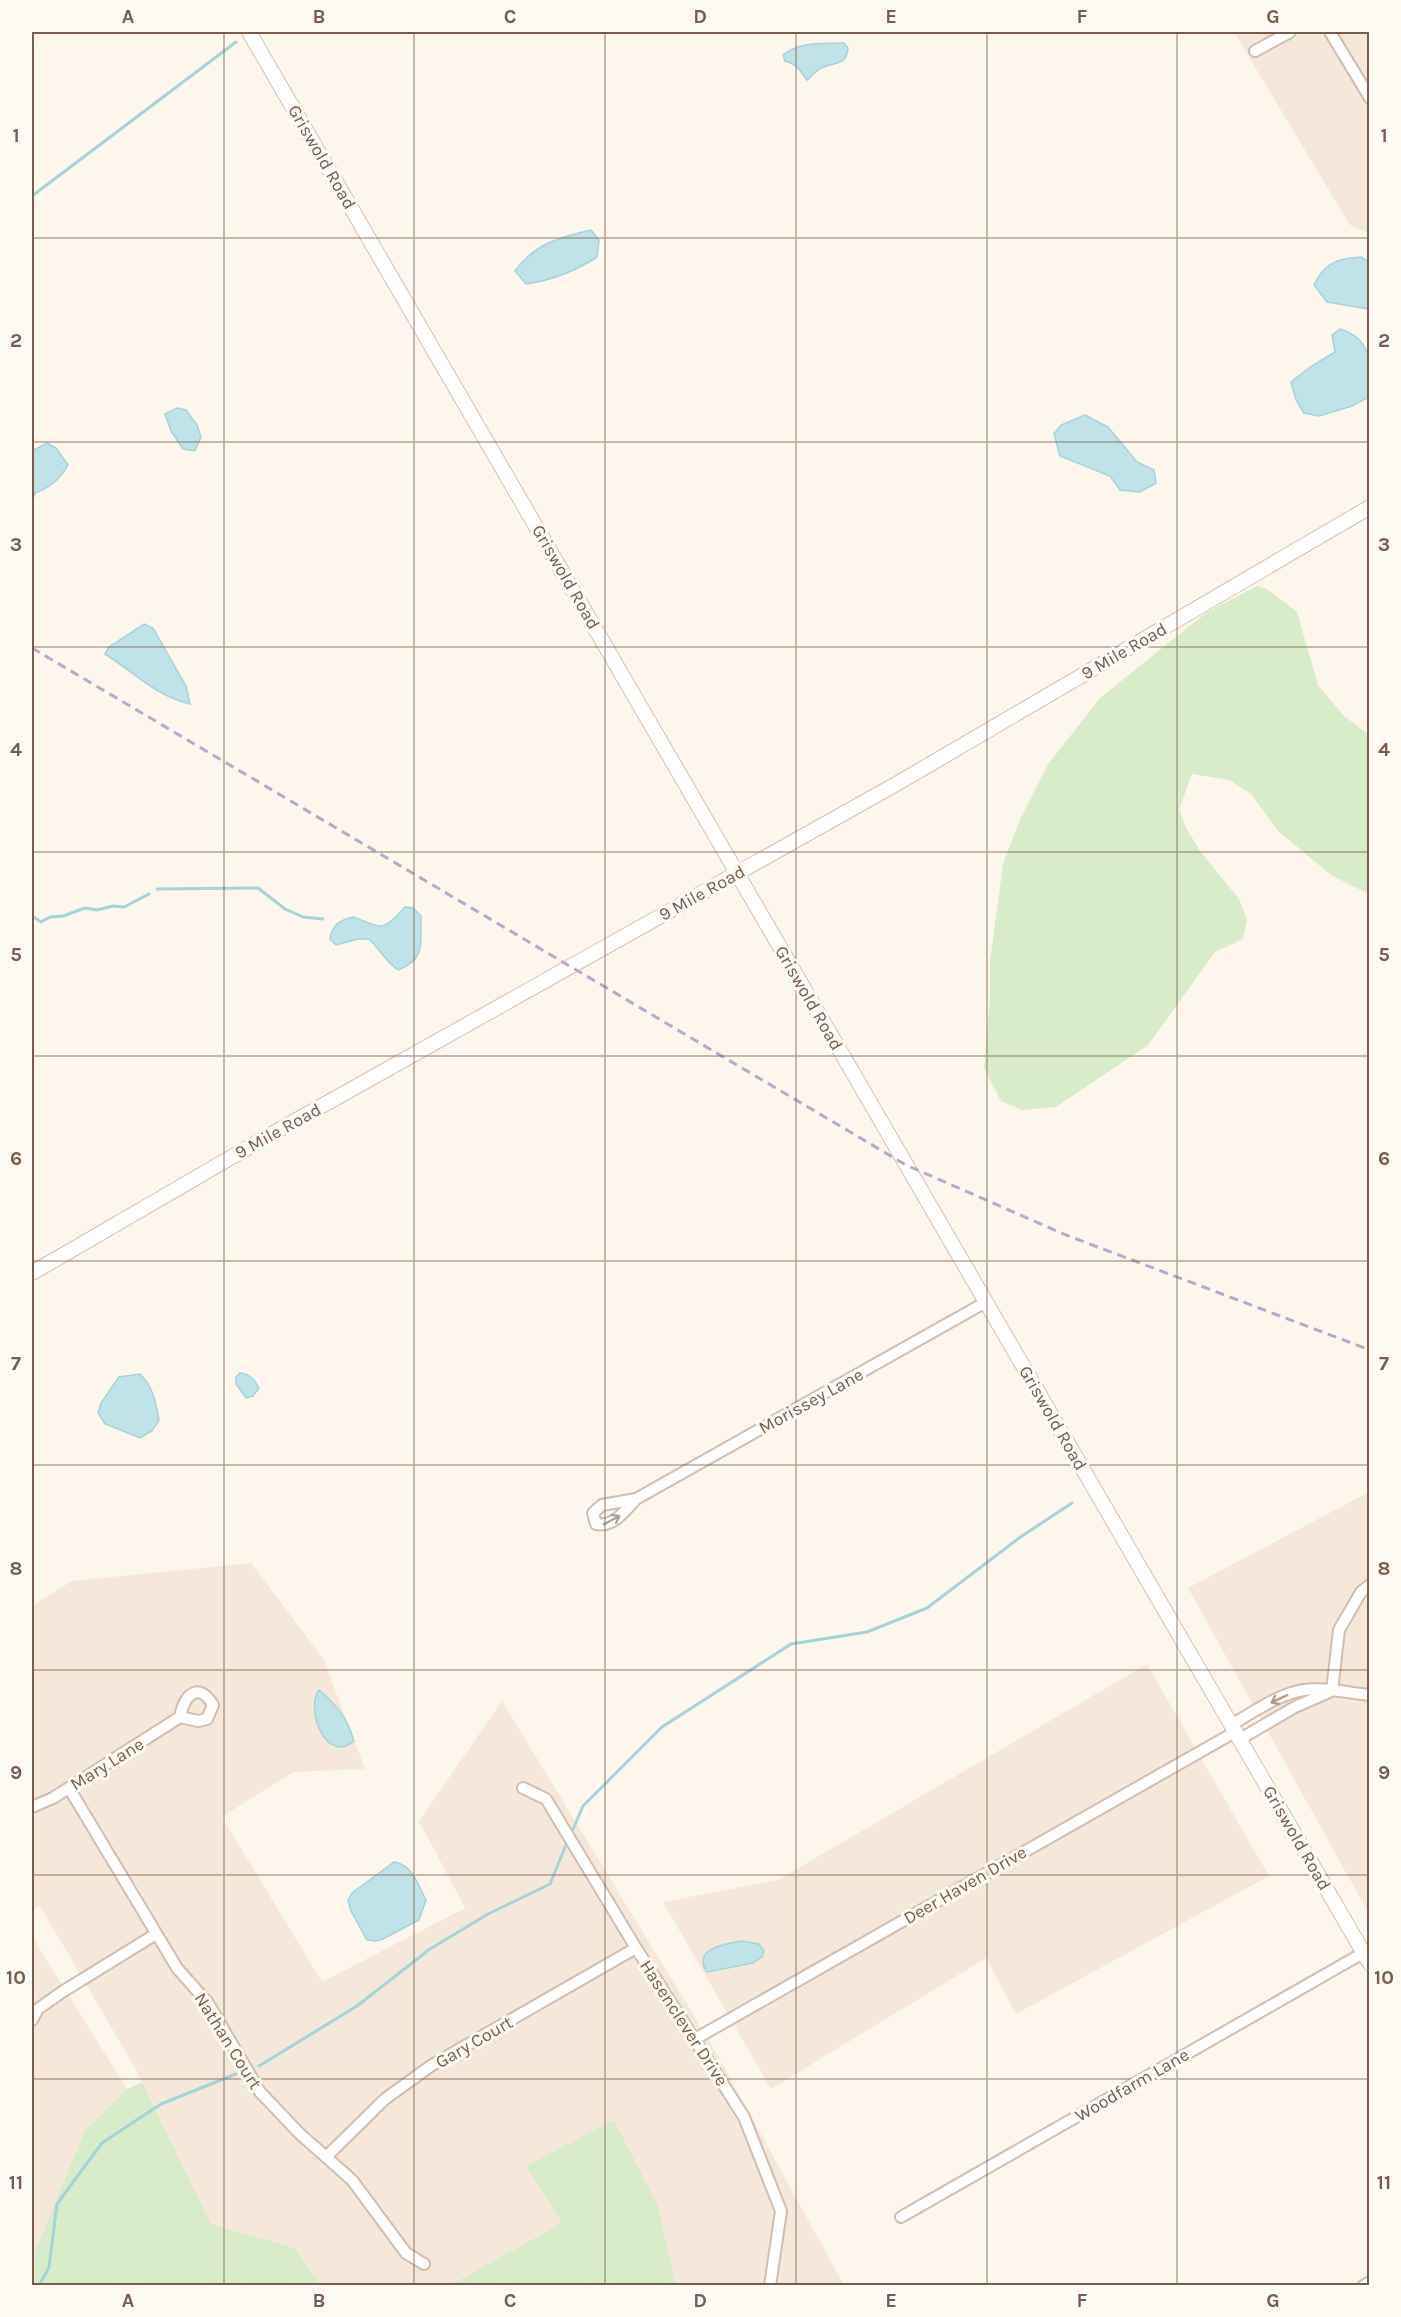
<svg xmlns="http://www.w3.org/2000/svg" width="1401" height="2317" font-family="Karla,sans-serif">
	<rect width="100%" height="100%" fill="#fdf6ec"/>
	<path fill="#f5e8da" d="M 1234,32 L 1369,32 L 1369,233 L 1350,225 Z
		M 1369,1492 L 1369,1914 L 1188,1588 Z
		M 251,1563 L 323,1658 L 365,1769 L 293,1772 L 222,1817 L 322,1982 L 465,1908 L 419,1821 L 502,1701 L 713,2047 L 844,2285 L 676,2285 L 658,2206 L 526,2166 L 563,2223 L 450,2285 L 321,2285 L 295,2248 L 211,2224 L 134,2066 L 40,1906 L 32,1910 L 32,1606 L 72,1581 Z
		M 1147,1664 L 1269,1876 L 1016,2014 L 986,1958 L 771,2089 L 663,1902 L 778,1880 Z
		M 33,1938 L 127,2089 L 85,2130 L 32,2259 L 32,1940 Z"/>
	<path fill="#d8ecc9" d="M 1257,586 L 1267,589 L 1297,612 L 1318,685 L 1343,715 L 1369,735 L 1369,894 L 1331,875 L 1278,831 L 1251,794 L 1229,780 L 1192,774 L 1179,809 L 1185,826 L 1200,851 L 1239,899 L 1247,919 L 1243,939 L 1215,952 L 1148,1045 L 1056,1107 L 1022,1110 L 1001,1101 L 984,1068 L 990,998 L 990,962 L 1003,864 L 1021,817 L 1049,763 L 1100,698 L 1207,612 Z
		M 142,2082 L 211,2224 L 295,2248 L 321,2285 L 32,2285 L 32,2259 L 85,2130 L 127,2089 Z
		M 614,2120 L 658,2206 L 676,2285 L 450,2285 L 562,2223 L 526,2166 Z"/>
	<path fill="#bfe3e8" stroke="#a5d3da" stroke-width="1.5" d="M 844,43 L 848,48 C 847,68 830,61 818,70 C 813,73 812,77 807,80 C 799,70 798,64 785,61 L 783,55 C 801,41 821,44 844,43 Z
		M 591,230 L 599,240 L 597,257 C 574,272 553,280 526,284 L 515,271 C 534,244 560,237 591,230 Z
		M 1361,257 L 1369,262 L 1369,309 L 1327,302 L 1314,285 C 1324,263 1338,258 1361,257 Z
		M 1340,329 C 1375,340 1370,367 1369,397 L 1352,406 L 1319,416 L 1304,413 L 1296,400 L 1291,382 L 1310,367 L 1335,352 L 1332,335 Z
		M 177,408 L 186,410 L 197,425 L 201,437 L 195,451 L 183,449 L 171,431 L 165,414 Z
		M 1085,415 L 1108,427 L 1137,462 L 1154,470 L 1156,483 L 1140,492 L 1120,490 L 1110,476 L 1060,456 L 1054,434 L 1061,425 Z
		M 47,443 L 56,448 L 68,465 C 59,480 49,489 32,494 L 32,451 Z
		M 144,624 L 153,628 L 186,686 L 190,704 C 154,695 135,673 105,654 L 109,647 Z
		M 405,907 L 413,908 L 421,916 C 420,942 427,959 398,970 C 386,962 380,949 369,939 L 358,939 L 336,945 L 330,939 C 332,925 340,920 353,917 C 382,927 381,934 405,907 Z
		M 240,1373 C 250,1374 254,1379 259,1388 L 253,1396 L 246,1398 L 236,1384 L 236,1377 Z
		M 140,1374 C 153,1386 156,1403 159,1420 L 152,1431 L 140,1438 L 105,1424 L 98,1413 L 101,1403 L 119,1377 Z
		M 319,1690 C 337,1705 348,1719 354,1741 C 326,1765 305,1709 319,1690 Z
		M 394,1862 C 413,1865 418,1885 426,1900 L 419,1920 L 383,1939 L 376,1941 L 367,1940 L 351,1911 L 348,1900 L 352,1893 Z
		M 742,1941 L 759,1944 L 764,1951 L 762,1957 L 753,1963 L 707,1972 C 691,1949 727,1943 742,1941 Z"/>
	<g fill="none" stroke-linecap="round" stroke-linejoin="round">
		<path stroke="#a5d3da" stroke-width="3" d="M 32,196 L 236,42
			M 32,491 L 34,495 L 32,498
			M 157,889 L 258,888 L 285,909 L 303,917 L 323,919
			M 32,916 L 41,922 L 50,917 L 63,916 L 85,908 L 97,910 L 113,906 L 124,907 L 149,894
			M 571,1834 L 583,1806 L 662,1727 L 791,1644 L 867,1632 L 927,1608 L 1019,1538 L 1072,1503
			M 259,2066 L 357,2006 L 430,1949 L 488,1914 L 550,1884 L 568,1840
			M 39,2286 L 49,2267 L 57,2204 L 102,2143 L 161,2104 L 236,2074"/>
		<defs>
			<path id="street" d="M 1330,32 L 1370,98
				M 1255,51 L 1290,32
				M 636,1499 L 602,1505 L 593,1513 L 596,1524 C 614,1528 625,1510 636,1499 L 986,1302
				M 1332,1691 L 1339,1630 L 1361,1592 L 1370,1585
				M 1231,1725 C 1254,1712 1278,1694 1304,1690 C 1325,1687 1348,1693 1370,1695
				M 1240,1739 L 1295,1707 L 1329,1692
				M 69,1788 L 177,1968 L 208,2003 L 260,2092 L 300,2134 L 352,2180 L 406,2253 L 424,2264
				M 523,1788 L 546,1799 L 636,1948 L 744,2117 L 781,2211 L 770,2286
				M 32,1807 L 53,1798 L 180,1717 L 198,1721 L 207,1719 L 213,1705 C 198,1680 184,1696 180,1717
				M 32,2020 L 38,2009 L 62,1992 L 156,1934
				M 695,2039 L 1235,1732
				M 327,2156 L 385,2099 L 432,2065 L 636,1948
				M 901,2217 L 1370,1949
				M 1363,2286 L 1370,2282"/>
			<path id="secondary" d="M 249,32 L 1370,1964
				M 32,1273 L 261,1140 L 898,783 L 1370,507"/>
		</defs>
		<use href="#street" stroke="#d1beb0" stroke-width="14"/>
		<use href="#secondary" stroke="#d6c0b0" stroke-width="16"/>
		<use href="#street" stroke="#fff" stroke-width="10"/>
		<use href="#secondary" stroke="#fff" stroke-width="14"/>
		<path stroke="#b9a8c9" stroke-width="3" stroke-dasharray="9 6" stroke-linecap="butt" d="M 32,648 L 906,1165 L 1066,1235 L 1370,1350"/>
	</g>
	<defs><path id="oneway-shaft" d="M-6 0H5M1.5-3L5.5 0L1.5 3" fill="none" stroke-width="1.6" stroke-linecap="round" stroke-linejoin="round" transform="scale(1.5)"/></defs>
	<g stroke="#af9d94">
		<use href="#oneway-shaft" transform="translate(612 1520) rotate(-28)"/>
		<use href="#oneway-shaft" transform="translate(1279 1699) rotate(155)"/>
	</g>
	<path fill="none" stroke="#7a5c4d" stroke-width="1.5" stroke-opacity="0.55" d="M 224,32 L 224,2286M 414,32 L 414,2286M 605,32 L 605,2286M 796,32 L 796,2286M 987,32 L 987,2286M 1177,32 L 1177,2286M 32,238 L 1370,238M 32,442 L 1370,442M 32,647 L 1370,647M 32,852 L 1370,852M 32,1056 L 1370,1056M 32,1261 L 1370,1261M 32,1465 L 1370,1465M 32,1670 L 1370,1670M 32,1875 L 1370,1875M 32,2079 L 1370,2079"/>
	<g text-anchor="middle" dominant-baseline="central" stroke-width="6" stroke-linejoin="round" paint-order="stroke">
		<g font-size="18" fill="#7a5c4d" stroke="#fffaf3">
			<text transform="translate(322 157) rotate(60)">Griswold Road</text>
			<text transform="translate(566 577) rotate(60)">Griswold Road</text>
			<text transform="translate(1124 651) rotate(-30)">9 Mile Road</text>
			<text transform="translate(702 893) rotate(-29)">9 Mile Road</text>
			<text transform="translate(809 998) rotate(60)">Griswold Road</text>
			<text transform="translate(278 1131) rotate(-29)">9 Mile Road</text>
			<text transform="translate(811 1401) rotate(-29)">Morissey Lane</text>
			<text transform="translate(1053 1418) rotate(60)">Griswold Road</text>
			<text transform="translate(107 1764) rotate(-32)">Mary Lane</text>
			<text transform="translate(1297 1838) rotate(60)">Griswold Road</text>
			<text transform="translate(965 1885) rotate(-30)">Deer Haven Drive</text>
			<text transform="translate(684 2023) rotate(57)">Hasenclever Drive</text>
			<text transform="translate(228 2041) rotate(58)">Nathan Court</text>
			<text transform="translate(474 2042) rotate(-30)">Gary Court</text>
			<text transform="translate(1132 2085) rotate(-30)">Woodfarm Lane</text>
		</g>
	</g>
	<rect width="1401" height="2317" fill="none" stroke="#fffaf3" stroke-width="66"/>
	<rect x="33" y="33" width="1335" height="2251" fill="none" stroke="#7a5c4d" stroke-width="2"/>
	<g font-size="20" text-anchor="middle" font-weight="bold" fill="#7a5c4d">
		<text x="128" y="23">A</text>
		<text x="319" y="23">B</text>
		<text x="510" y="23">C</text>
		<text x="700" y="23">D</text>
		<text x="891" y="23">E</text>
		<text x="1082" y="23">F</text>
		<text x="1273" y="23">G</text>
		<text x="16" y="142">1</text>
		<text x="1384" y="142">1</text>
		<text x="16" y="347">2</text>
		<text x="1384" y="347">2</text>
		<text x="16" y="551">3</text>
		<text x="1384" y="551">3</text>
		<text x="16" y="756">4</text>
		<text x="1384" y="756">4</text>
		<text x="16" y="961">5</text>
		<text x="1384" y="961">5</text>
		<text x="16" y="1165">6</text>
		<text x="1384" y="1165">6</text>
		<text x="16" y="1370">7</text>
		<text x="1384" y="1370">7</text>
		<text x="16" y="1575">8</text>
		<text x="1384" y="1575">8</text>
		<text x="16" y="1779">9</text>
		<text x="1384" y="1779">9</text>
		<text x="16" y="1984">10</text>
		<text x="1384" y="1984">10</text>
		<text x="16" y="2189">11</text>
		<text x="1384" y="2189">11</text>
		<text x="128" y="2307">A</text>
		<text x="319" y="2307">B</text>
		<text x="510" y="2307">C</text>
		<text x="700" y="2307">D</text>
		<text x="891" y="2307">E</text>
		<text x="1082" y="2307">F</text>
		<text x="1273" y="2307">G</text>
	</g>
</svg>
